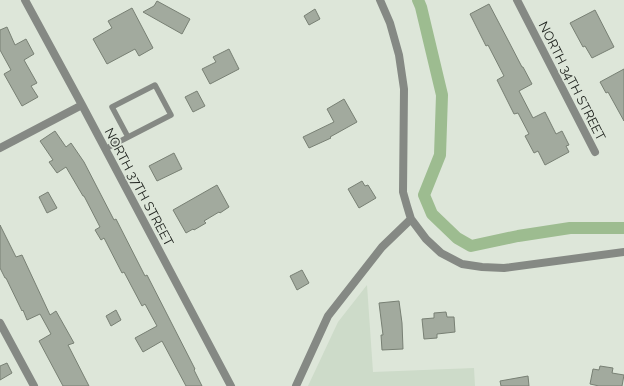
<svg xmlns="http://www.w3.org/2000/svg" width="624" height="386" font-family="Raleway,sans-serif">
	<rect width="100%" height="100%" fill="#dde6d9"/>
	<path fill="#cddbc9" d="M 367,285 L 373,372 L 474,368 L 475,386 L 308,386 L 338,322 Z"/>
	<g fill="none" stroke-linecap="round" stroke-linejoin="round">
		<path stroke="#9dbc90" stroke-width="12" d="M 418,0 L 421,7 L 442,95 L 440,155 L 424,195 L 432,214 L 457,238 L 471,246 L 518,236 L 570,228 L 624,228"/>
	</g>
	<path fill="#a2aa9e" stroke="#788074" d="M 157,1 L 190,19 L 182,34 L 143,12 L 154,6 Z
		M 489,4 L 509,42 L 522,67 L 523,67 L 532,84 L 519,91 L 533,118 L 545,112 L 556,134 L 562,131 L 569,145 L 566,146 L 569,152 L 545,165 L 538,151 L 534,153 L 525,136 L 529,134 L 518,113 L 514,114 L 497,80 L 504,76 L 488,45 L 486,46 L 470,14 Z
		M 132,8 L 153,48 L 139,56 L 135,49 L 107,64 L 93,39 L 112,28 L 108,21 Z
		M 315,9 L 320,19 L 309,25 L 304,16 Z
		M 595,10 L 614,47 L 592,58 L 585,46 L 583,47 L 570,23 Z
		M 7,27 L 15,45 L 26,39 L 34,54 L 24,60 L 37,83 L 31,86 L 38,97 L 22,106 L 4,74 L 11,70 L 0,50 L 0,30 Z
		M 229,49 L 239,69 L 210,84 L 202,69 L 216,62 L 213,57 Z
		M 624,69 L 624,121 L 608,92 L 606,93 L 600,82 Z
		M 197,91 L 205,106 L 193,112 L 185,97 Z
		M 344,99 L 357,122 L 330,137 L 331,138 L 309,148 L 303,137 L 334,122 L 327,109 Z
		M 55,131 L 66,147 L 71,143 L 84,162 L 114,220 L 116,219 L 145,276 L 147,275 L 195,369 L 194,370 L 202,386 L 186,386 L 162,341 L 143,352 L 135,338 L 157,326 L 145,304 L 142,306 L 124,272 L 122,273 L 104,238 L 101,240 L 95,230 L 100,227 L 84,196 L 83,196 L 66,167 L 57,173 L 49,162 L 53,160 L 40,141 Z
		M 174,153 L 182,169 L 157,181 L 149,166 Z
		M 362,181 L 365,186 L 368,185 L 376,198 L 359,208 L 348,189 Z
		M 217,185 L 229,207 L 220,213 L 219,212 L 204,221 L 206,223 L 194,230 L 193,229 L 186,233 L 173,210 Z
		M 48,192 L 57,208 L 47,213 L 39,197 Z
		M 0,225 L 16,257 L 22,255 L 50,315 L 56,311 L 74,343 L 68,345 L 89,386 L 63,386 L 39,341 L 51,334 L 40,314 L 27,320 L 23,310 L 22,311 L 6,278 L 5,278 L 0,268 Z
		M 302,270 L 309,283 L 297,290 L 290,276 Z
		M 399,301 L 402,323 L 403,349 L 382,350 L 381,335 L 383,335 L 379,303 Z
		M 116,310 L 121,320 L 111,326 L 106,316 Z
		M 446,312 L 447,317 L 454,317 L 455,332 L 437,334 L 437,338 L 424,339 L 422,319 L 434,318 L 434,313 Z
		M 7,363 L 12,373 L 0,380 L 0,366 Z
		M 600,366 L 613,368 L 612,373 L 624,375 L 622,386 L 599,386 L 590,384 L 593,369 L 599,370 Z
		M 528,376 L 529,386 L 501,386 L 500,381 Z"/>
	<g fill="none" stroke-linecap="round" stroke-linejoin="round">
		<path stroke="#858984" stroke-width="5.5" d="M 105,149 L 171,115 L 155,85 L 112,107 L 128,137"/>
		<path stroke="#858984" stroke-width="8" d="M 25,0 L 82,105 L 231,386
			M 380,0 L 390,23 L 399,55 L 404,89 L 403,192 L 407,206 L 411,219 L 426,239 L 441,253 L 462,264 L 482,267 L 504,268 L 624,252
			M 517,0 L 595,152
			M 0,148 L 82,105
			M 0,323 L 34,386
			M 296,386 L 328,316 L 382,247 L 411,219"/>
	</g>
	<g text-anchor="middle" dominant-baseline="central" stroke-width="3.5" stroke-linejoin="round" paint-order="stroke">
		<g font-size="13" fill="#20241f" stroke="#dde6d9">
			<text transform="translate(572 81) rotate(63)">NORTH 34TH STREET</text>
			<text transform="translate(139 187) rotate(62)">NORTH 37TH STREET</text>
		</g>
	</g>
</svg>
